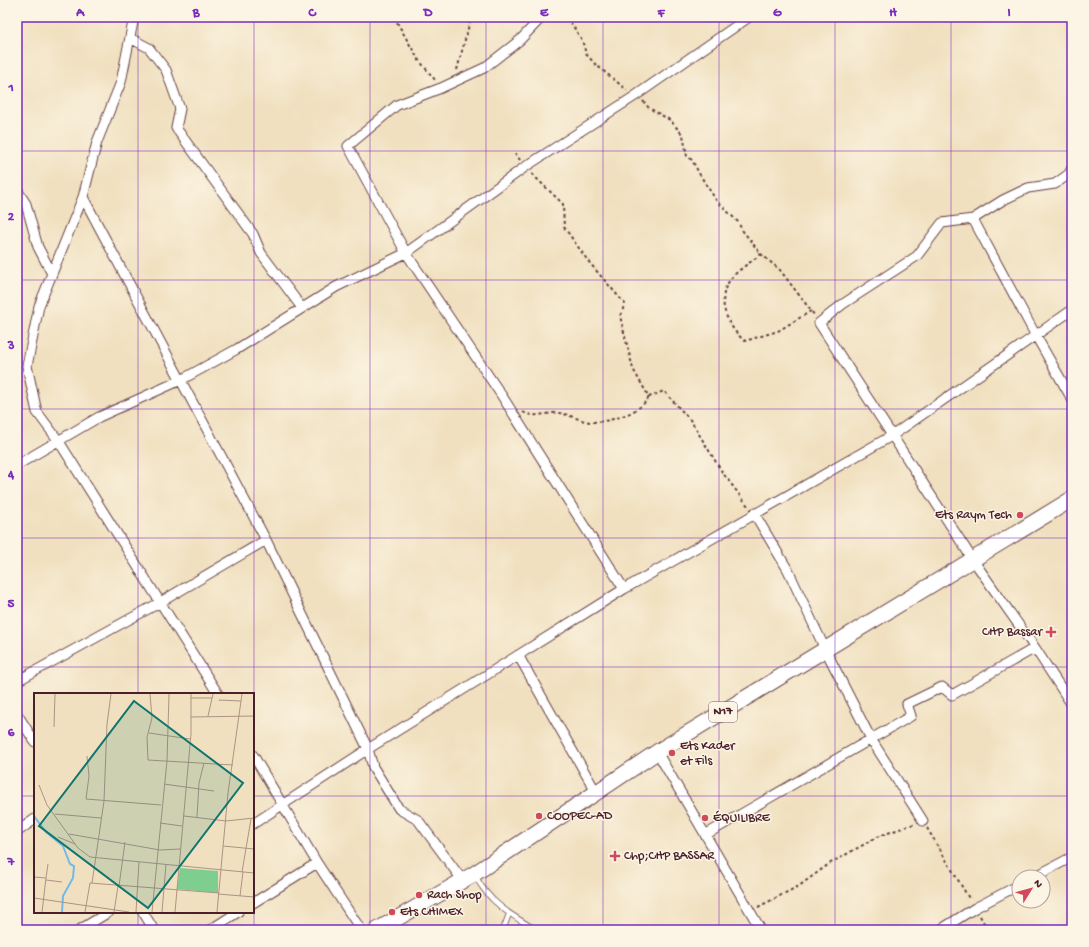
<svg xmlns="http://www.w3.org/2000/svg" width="1089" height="947" font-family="'Gochi Hand',sans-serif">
	<rect width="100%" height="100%" fill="#fcf5e5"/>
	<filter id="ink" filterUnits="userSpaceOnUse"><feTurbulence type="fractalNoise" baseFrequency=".025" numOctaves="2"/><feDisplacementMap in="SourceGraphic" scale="8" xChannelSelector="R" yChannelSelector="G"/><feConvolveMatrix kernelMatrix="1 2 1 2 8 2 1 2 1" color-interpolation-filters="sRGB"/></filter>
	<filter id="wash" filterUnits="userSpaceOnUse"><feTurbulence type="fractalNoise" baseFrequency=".012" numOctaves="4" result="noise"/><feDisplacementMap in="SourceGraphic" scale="16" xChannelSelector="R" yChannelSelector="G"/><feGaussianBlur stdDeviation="0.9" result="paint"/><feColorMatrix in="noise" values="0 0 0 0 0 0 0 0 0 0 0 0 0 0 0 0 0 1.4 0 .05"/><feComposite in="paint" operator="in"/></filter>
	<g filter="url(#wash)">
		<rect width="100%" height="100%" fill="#f0e0bf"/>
	</g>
	<g filter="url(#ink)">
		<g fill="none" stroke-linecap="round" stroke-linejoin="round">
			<defs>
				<path id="lane" d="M 475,875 C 488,902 512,916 537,930
					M 503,930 L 509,914"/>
				<path id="street" d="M 134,17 L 121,82 L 97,142 L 83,197 L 39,306 L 27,366 L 37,412 L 58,440 L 218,694
					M 542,17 L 520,40 L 484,68 L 441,88 L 397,105 L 348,146 L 406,253 L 502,396 L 624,589
					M 130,38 L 149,48 L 166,70 L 180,109 L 176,128 L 253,234 L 261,253 L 302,308
					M 1072,168 L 1069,174 L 1055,184 L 1028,188 L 1003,200 L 973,219 L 942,223 L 917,256 L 843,304 L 819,323 L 973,560 L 1035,648 L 1072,705
					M 17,187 L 19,193 L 26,204 L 38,247 L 52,274
					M 83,197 L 266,540 L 368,749 L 373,767 L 399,809 L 418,820 L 463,881
					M 973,219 L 1036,336 L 1072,399
					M 17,465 L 99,417 L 181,380 L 237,349 L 336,287 L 406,253 L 525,167 L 635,96 L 749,17
					M 754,513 L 788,570 L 825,649 L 871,739 L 923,821
					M 518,655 L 596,792
					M 17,681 L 159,603 L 266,540
					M 17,714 L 35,742
					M 657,752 L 761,930
					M 253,755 L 317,863 L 361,930
					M 253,824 L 368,749 L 624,589 L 893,435 L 1072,310
					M 17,832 L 35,819
					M 705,835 L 911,716 L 907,704 L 942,687 L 952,695 L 1035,648
					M 1034,877 L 1072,857
					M 253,903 L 317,863
					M 143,912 L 154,930
					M 79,930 L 109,912
					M 210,930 L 238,912
					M 940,930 L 975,908 L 1019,885"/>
				<path id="primary" d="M 377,930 L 474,874 L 657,752 L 1072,499"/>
			</defs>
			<use href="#lane" stroke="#633c41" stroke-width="6"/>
			<use href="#street" stroke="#633c41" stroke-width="11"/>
			<use href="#primary" stroke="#633c41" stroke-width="17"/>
			<path stroke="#633c41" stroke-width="2" stroke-dasharray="3 3" stroke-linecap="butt" d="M 394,17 L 418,59 L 436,81
				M 567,17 L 582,40 L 586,54 L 596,65 L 627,90
				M 1032,17 L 1033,17
				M 457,70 L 471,17
				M 643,101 L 649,108 L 670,120 L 683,135 L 687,156 L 692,160 L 700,175 L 716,200 L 738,222 L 742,230 L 761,254 L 780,270 L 815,316
				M 515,153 L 520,160
				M 532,174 L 563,204 L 564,227 L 588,261 L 625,304 L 620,316 L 633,369 L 649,397 L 664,391 L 691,421 L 722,472 L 748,506
				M 761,254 C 750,263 735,271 728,283 C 716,302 729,329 745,341 L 778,331 L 811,311
				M 523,412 C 535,419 546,412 559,413 C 570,414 581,422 592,422 C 610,422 640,413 649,397
				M 927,828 L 970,900
				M 758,907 L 799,886 L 829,864 L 879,836 L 914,824
				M 980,916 L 988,930"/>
			<use href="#lane" stroke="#fff" stroke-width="4.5"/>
			<use href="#street" stroke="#fff" stroke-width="9"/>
			<use href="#primary" stroke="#fff" stroke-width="15"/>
		</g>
	</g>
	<path fill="none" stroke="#7b2cbf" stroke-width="1" stroke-opacity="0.55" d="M 138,17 L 138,694M 254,17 L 254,930M 370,17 L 370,930M 486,17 L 486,930M 603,17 L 603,930M 719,17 L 719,930M 835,17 L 835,930M 951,17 L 951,930M 17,151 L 1072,151M 17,280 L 1072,280M 17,409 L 1072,409M 17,538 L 1072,538M 17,667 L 1072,667M 17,796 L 35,796M 253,796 L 1072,796M 138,912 L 138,930"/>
	<g fill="#d1495b" stroke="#fcf5e5" stroke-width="1.5">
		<circle cx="1020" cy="515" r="4"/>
		<path d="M1049 626h4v4h4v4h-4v4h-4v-4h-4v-4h4z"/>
		<circle cx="672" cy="753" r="4"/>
		<circle cx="539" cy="816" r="4"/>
		<circle cx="705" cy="818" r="4"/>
		<path d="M613 850h4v4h4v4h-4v4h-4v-4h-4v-4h4z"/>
		<circle cx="419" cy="895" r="4"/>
		<circle cx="392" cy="912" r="4"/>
	</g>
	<g text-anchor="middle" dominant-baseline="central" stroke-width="3" stroke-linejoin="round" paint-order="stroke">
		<rect fill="#fcf5e5" stroke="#7f5f63" stroke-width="1" x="709" y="702" width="28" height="20" rx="3"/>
		<g font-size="12" font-weight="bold" fill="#4a1f2b">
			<text x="723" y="712">N17</text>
		</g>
		<g font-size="13" fill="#4a1f2b" stroke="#fcf5e5" text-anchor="start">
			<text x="1012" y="515" text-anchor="end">Ets Raym Tech</text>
			<text x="1042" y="632" text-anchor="end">CHP Bassar</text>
			<text x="680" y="746">Ets Kader<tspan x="680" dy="15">et Fils</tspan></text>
			<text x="547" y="816">COOPEC-AD</text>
			<text x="713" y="818">ÉQUILIBRE</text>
			<text x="624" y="856">Chp;CHP BASSAR</text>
			<text x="427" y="895">Rach Shop</text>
			<text x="400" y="912">Ets CHIMEX</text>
		</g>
	</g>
	<g transform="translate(34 693)">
		<rect width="220" height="220" fill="#f0e0bf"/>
		<path d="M 146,175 L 184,178 L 184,200 L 143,196 Z" fill="#7ece8f"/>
		<path fill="none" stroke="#72b9e9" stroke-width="2" d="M 0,123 L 12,139 L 29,153 L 36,171 L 40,173 L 39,185 L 29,203 L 28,219"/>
		<path fill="none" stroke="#ae9384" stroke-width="1" d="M 116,1 L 118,25 L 113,44 L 114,67 L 199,72M 157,5 L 178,5M 186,8 L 185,7 L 207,8M 174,23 L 179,1M 157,24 L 220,23M 20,34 L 21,1M 115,40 L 156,46M 53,63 L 55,83 L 52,106 L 127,112M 130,91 L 180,98M 5,92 L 13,112 L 44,155 L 56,164 L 220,180M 21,121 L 67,125M 150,123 L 192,128 L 220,125M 163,124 L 165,90 L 170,70M 126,130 L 148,133M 35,141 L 126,157 L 146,156M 24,144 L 41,151M 189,153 L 220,156M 208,179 L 217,126M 0,184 L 12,185 L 8,219M 12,185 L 14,171M 12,187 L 28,189M 58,190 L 70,108 L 73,31 L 77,1M 85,193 L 91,149M 184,201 L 220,204M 206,203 L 209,179M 0,205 L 95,219M 51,219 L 56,190 L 185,200M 80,219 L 84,193M 102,219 L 105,169M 118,219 L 133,68 L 135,1M 128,219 L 132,171M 141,219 L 157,41 L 157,1M 183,219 L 194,100 L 208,1"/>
		<path fill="#0f766e" fill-opacity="0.15" stroke="#0f766e" stroke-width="2" d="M 100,8 L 209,90 L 114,215 L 5,133 Z"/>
		<rect width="220" height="220" fill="none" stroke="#4a1f2b" stroke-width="2"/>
	</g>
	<rect width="1089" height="947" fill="none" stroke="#fcf5e5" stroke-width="44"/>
	<g transform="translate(1031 889) rotate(53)"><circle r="19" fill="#fcf5e5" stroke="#b59f9b"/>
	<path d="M0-3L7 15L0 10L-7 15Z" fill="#d1495b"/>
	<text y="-6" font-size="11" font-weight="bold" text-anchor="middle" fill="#4a1f2b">N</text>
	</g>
	<rect x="22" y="22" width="1045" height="903" fill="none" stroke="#7b2cbf" stroke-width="1.5"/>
	<g font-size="13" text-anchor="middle" font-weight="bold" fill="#7b2cbf">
		<text x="80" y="16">A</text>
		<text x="196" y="16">B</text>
		<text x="312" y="16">C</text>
		<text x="428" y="16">D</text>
		<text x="544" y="16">E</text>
		<text x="661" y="16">F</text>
		<text x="777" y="16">G</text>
		<text x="893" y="16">H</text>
		<text x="1009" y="16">I</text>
		<text x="11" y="91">1</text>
		<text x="11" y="220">2</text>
		<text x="11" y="349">3</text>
		<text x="11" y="478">4</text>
		<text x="11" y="607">5</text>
		<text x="11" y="736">6</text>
		<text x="11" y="865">7</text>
	</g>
</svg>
